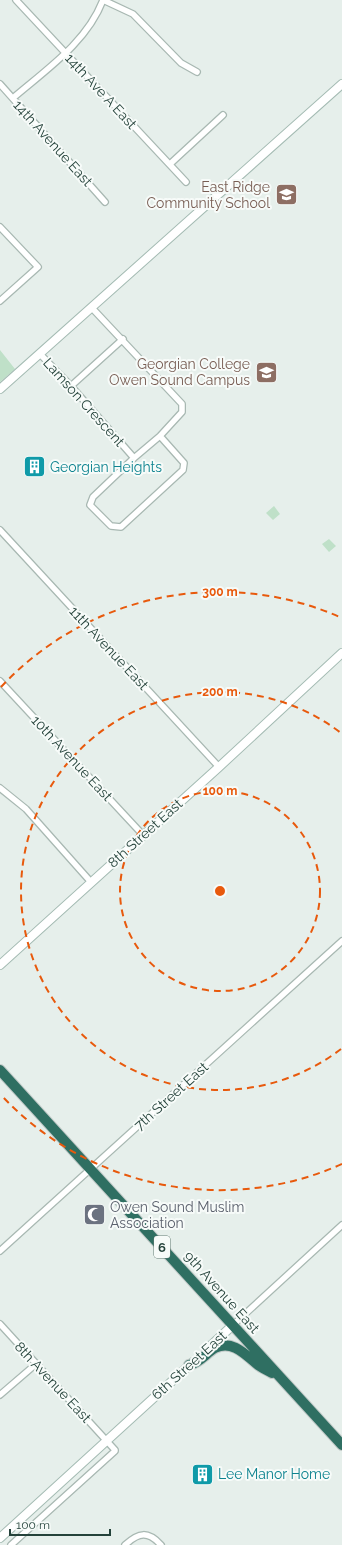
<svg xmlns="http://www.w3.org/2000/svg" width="342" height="1545" font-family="Raleway,sans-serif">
	<rect width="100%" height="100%" fill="#e6efeb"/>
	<path fill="#bfe0c8" d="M 0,350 L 15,369 L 0,382 Z
		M 274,506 L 280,514 L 273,520 L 266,513 Z
		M 329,539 L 336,546 L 329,552 L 322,544 Z"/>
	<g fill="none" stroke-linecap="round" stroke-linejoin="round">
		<defs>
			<path id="street" d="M 16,0 L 186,182
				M 103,0 L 133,14 L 181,63 L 197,72
				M 0,84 L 105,202
				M 13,98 C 47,69 87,42 103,0
				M 170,164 L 223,115
				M 0,227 L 38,267 L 0,301
				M 92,308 L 182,404 L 182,412 L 160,436 L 134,458 L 93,497 L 90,505 L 111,526 L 121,527 L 183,470 L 184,463 L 160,436
				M 40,354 L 71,386 L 134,458
				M 71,386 L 123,339
				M 0,530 L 219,767
				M 0,681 L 143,835
				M 0,788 L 26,809 L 90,881
				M 0,1251 L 342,941
				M 0,1324 L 115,1450 L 115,1451 L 11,1545
				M 233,1325 L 342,1225
				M 0,1395 L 36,1364
				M 125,1545 C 139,1532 148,1531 161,1545"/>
			<path id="secondary" d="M 0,389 L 342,84
				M 0,965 L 219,767 L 342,653
				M 206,1350 L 233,1325
				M 0,1538 L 193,1362"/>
			<path id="highway" d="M 0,1070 L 342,1445
				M 189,1365 C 200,1363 206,1353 215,1348 C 232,1339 246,1355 258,1365 C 262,1368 267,1370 272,1373"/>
		</defs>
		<use href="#street" stroke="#a8b8b2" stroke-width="8"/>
		<use href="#secondary" stroke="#a4bbb3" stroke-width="10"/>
		<use href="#highway" stroke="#c2cac8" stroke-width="12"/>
		<use href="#street" stroke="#fff" stroke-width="5.5"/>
		<use href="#secondary" stroke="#fff" stroke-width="8"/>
		<use href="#highway" stroke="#2f6f62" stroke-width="10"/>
	</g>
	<g fill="none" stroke="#e8590c" stroke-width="2" stroke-dasharray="7 5">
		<circle cx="220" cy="891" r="100"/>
		<path d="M341 1049A199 199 0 1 1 341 733"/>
		<path d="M342 1164A299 299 0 0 1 1 1095M1 687A299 299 0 0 1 342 618"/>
	</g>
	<defs>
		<symbol id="school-square" viewBox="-11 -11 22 22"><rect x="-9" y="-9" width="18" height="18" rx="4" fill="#8d6e63" stroke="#f7fbf9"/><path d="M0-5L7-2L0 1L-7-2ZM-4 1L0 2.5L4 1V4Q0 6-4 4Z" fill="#fff"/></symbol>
		<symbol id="university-square" viewBox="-11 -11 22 22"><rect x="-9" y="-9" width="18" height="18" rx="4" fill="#8d6e63" stroke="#f7fbf9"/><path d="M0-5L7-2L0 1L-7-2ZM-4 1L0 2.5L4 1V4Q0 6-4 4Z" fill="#fff"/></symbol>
		<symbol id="building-square" viewBox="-11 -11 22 22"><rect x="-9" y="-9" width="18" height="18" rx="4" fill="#0f9aa8" stroke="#f7fbf9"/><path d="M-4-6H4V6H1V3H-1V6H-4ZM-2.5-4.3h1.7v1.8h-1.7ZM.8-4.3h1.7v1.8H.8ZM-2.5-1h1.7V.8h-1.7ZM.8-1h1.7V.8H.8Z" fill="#fff"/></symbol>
		<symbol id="mosque-square" viewBox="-11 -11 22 22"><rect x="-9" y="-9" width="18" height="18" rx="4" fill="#6b7280" stroke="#f7fbf9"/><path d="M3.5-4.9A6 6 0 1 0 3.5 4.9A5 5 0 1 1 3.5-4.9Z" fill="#fff"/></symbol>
	</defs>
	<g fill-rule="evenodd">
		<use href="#school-square" x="274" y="182" width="25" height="25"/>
		<use href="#university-square" x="254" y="360" width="25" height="25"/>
		<use href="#building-square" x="22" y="454" width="25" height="25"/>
		<use href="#mosque-square" x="82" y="1202" width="25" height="25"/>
		<use href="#building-square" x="190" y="1462" width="25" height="25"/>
	</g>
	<g text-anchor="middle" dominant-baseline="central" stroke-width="4" stroke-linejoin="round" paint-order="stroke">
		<rect fill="#f7fbf9" stroke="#637a73" stroke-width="1" x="154" y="1236" width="16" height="22" rx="3"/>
		<g font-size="13" font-weight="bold" fill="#24423a">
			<text x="162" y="1247">6</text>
		</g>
		<g font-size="14" fill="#24423a" stroke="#f7fbf9">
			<text transform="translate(101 91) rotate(47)">14th Ave A East</text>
			<text transform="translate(53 143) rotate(48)">14th Avenue East</text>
			<text transform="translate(84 402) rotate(48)">Lamson Crescent</text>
			<text transform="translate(109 648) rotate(47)">11th Avenue East</text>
			<text transform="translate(72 758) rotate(47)">10th Avenue East</text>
			<text transform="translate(145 833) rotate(-42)">8th Street East</text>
			<text transform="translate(171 1096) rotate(-42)">7th Street East</text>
			<text transform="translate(222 1292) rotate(48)">9th Avenue East</text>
			<text transform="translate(189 1365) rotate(-42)">6th Street East</text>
			<text transform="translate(53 1382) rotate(47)">8th Avenue East</text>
		</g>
		<g font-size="14" fill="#785e54" stroke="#f7fbf9" text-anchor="end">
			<text x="270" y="187">East Ridge<tspan x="270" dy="16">Community School</tspan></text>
			<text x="250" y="364">Georgian College<tspan x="250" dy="16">Owen Sound Campus</tspan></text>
		</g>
		<g font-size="14" fill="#0d838f" stroke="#f7fbf9" text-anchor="start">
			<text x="50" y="467">Georgian Heights</text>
			<text x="218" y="1474">Lee Manor Home</text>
		</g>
		<g font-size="14" fill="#5b616d" stroke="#f7fbf9" text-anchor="start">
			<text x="110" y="1207">Owen Sound Muslim<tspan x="110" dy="16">Association</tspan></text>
		</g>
	</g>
	<circle cx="220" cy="891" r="6" fill="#e8590c" stroke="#f7fbf9" stroke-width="2"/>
	<g font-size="12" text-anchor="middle" font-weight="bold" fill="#e8590c" stroke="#f7fbf9" stroke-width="4" stroke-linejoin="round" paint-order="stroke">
		<text x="220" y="596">300 m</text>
		<text x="220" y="696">200 m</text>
		<text x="220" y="795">100 m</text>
	</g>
	<path d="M10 1529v6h100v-6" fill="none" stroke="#24423a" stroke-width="2"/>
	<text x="16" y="1529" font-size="12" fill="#24423a" stroke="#f7fbf9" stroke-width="3" paint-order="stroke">100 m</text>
</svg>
